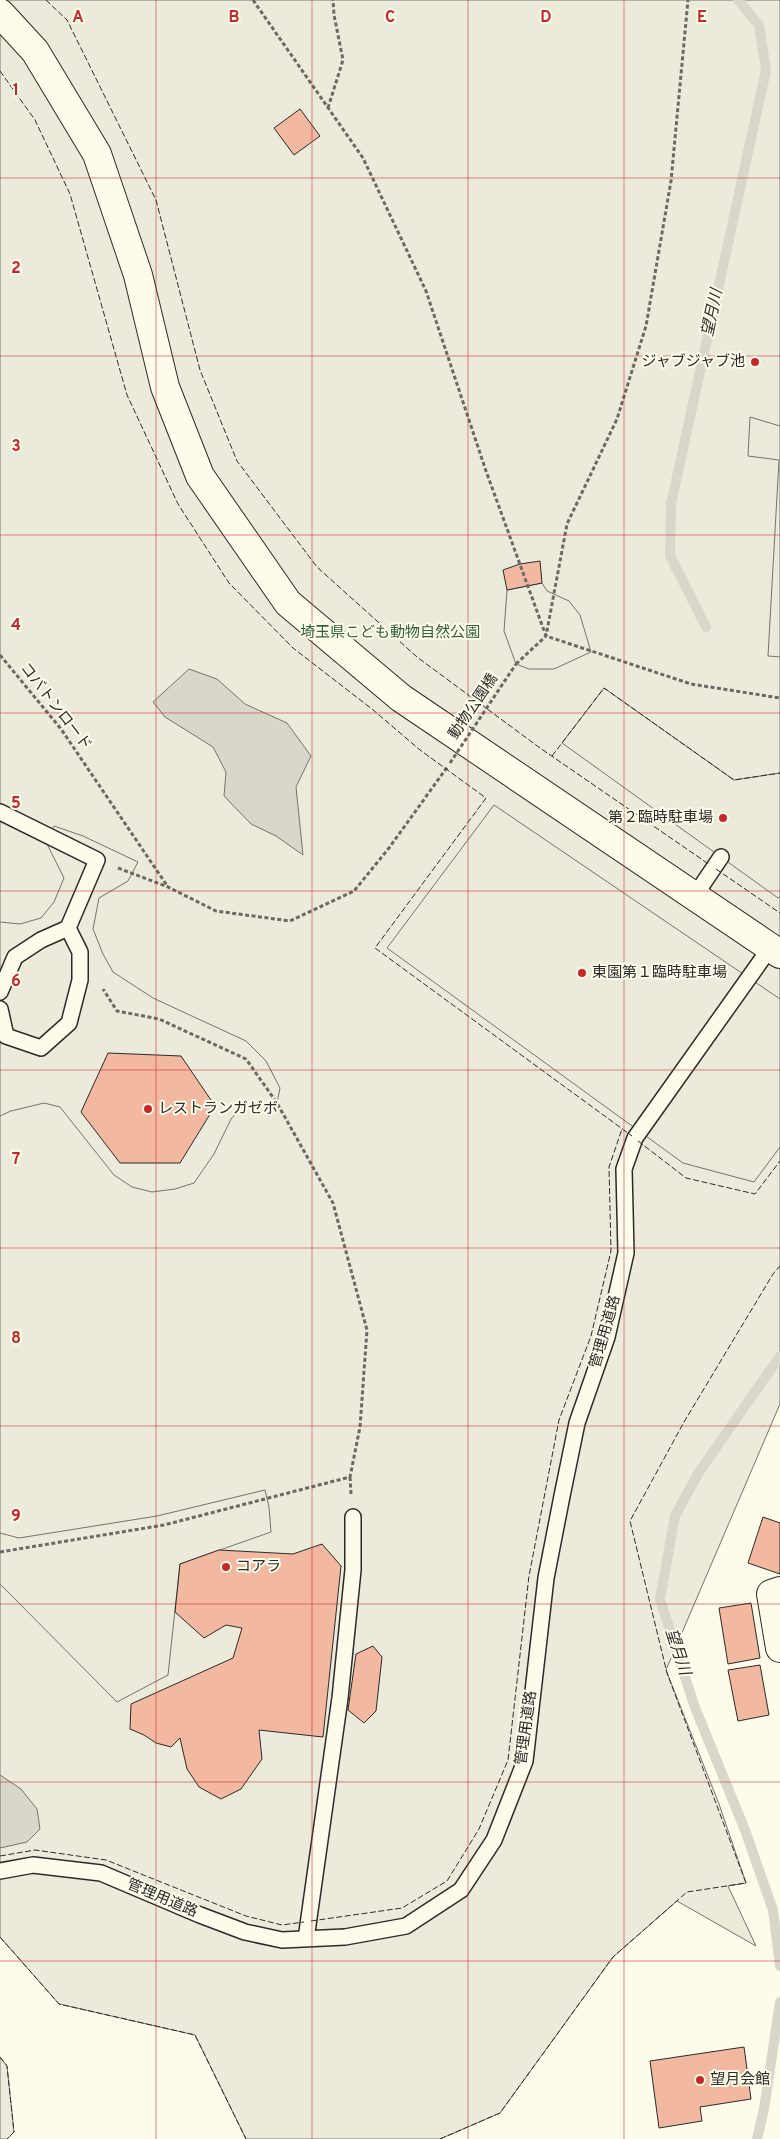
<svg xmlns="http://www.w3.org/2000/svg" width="780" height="2139" font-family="Overpass,'Noto Sans JP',sans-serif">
	<rect width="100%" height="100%" fill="#fdfbea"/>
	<path fill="#ecebdb" stroke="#74746e" d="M 0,0 L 780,0 L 780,1404 L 666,1670 L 719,1804 L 746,1883 L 728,1886 L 756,1946 L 677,1901 L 613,1957 L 500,2113 L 440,2139 L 246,2139 L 195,2035 L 59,2004 L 0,1937 Z
		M 0,2057 L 7,2066 L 14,2132 L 7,2139 L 0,2139 Z"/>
	<path fill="#eceadb" stroke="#74746e" d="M 750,417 L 780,426 L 780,657 L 768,656 L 779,460 L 748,456 Z
		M 542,583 L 547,591 L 569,601 L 580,615 L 591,652 L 554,669 L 529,669 L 516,664 L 504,631 L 507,590 Z
		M 604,688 L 734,780 L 780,773 L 780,896 L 778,898 L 562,743 Z
		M 494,805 L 780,999 L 780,1147 L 754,1182 L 683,1163 L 387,948 Z
		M 54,826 L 83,836 L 138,862 L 128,881 L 99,898 L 93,929 L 103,954 L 113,972 L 153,998 L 246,1041 L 266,1061 L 280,1088 L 277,1103 L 241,1108 L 231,1119 L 214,1154 L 194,1183 L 175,1189 L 152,1192 L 132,1187 L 114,1175 L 60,1107 L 44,1103 L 11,1111 L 0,1116 L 0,922 L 20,924 L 41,918 L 54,902 L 64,878 L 46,842 Z
		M 265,1490 L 269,1507 L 271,1532 L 180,1564 L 168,1675 L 117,1702 L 0,1584 L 0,1533 L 19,1538 L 157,1516 Z"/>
	<path fill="#d8d7c9" stroke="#74746e" d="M 189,669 L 217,679 L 245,704 L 287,723 L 311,756 L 296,787 L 303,855 L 276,836 L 251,824 L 224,796 L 226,772 L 213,747 L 165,717 L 153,702 Z
		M 0,1775 L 21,1789 L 37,1809 L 40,1829 L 27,1842 L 0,1848 Z"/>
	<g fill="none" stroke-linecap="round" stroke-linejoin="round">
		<path stroke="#d8d7c9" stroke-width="10" d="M 706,627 L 670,556 L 671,504 L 766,70 L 759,25 L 738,0
			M 780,1356 L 699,1472 L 675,1516 L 660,1599 L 694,1705 L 745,1830 L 773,1910 L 780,1966
			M 757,2139 L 764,2109 L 780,2002"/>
	</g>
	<path fill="#f2b8a0" stroke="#2b2b2b" d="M 300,109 L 320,136 L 294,155 L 274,128 Z
		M 540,561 L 542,583 L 507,590 L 503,570 L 520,564 Z
		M 108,1053 L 181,1056 L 215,1106 L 180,1163 L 120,1163 L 81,1112 Z
		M 763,1517 L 780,1523 L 780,1574 L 748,1563 Z
		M 322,1544 L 341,1566 L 323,1737 L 259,1730 L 262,1759 L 241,1789 L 221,1799 L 199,1787 L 187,1769 L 180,1738 L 171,1747 L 156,1743 L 144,1735 L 130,1729 L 131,1704 L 233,1658 L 242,1628 L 226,1625 L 204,1638 L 175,1612 L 180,1564 L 219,1550 L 293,1554 Z
		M 751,1603 L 760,1658 L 728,1664 L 719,1608 Z
		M 373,1646 L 382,1657 L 376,1711 L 364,1723 L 348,1710 L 356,1654 Z
		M 760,1665 L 769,1715 L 738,1721 L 728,1670 Z
		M 744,2047 L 751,2099 L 700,2107 L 702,2121 L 659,2128 L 650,2061 Z"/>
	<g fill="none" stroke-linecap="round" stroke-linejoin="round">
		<defs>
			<path id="lane" d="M 0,812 L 97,860 L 68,928 L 41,940 L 15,957 L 0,992
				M 694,897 L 721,857
				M 0,1009 L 6,1036 L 41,1048 L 69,1023 L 80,980 L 80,952 L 68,928
				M 0,1871 L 33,1865 L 101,1873 L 200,1915 L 245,1932 L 282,1940 L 345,1937 L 406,1926 L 461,1890 L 494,1840 L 525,1761 L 546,1578 L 562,1496 L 577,1423 L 607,1337 L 626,1253 L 624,1169 L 635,1138 L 770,948
				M 306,1939 L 340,1698 L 353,1570 L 353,1517"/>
			<path id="street" d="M 780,1591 L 771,1594 L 780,1648"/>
			<path id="secondary" d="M 0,13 L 35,51 L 97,154 L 138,275 L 165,387 L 200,476 L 288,603 L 401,698 L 780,954"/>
		</defs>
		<use href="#lane" stroke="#2b2b2b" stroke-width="18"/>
		<use href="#street" stroke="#2b2b2b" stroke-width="30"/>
		<use href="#secondary" stroke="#2b2b2b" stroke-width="30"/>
		<path stroke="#6a6964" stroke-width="3" stroke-dasharray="4 2.5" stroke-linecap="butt" d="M 253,0 L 363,158 L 426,291 L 486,471 L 546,636 L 691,684 L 780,698
			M 328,108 L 343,60 L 334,15 L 333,0
			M 0,655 L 61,729 L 168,887
			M 516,664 L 546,636 L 567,524 L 617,419 L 646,326 L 671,181 L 688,0
			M 118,868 L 168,887 L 216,911 L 290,921 L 354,891 L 389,848 L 448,766
			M 350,1477 L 351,1494
			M 0,1552 L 164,1525 L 350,1477 L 360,1427 L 367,1330 L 333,1203 L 277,1103 L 246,1059 L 159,1019 L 117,1011 L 103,989"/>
		<use href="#lane" stroke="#fdfbea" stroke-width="15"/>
		<use href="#street" stroke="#fdfbea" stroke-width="28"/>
		<use href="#secondary" stroke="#fdfbea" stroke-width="28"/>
		<path stroke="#6a6964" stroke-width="3" stroke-dasharray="4 2.5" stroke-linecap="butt" d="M 450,763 L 516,664"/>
		<path stroke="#2b2b2b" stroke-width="1" stroke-dasharray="6 2.5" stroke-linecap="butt" d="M 46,0 L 67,20 L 156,200 L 200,370 L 237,461 L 317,567 L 417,657 L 540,748 L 710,865
			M 0,71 L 35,120 L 70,194 L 127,395 L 178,504 L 229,583 L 293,648 L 372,709 L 420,750 L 486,798 L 375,948 L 632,1136
			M 552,756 L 604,688 L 734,780 L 780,773
			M 716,869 L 780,913
			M 638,1141 L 686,1178 L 755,1194 L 780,1161
			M 0,1856 L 35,1850 L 106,1860 L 246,1916 L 282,1925 L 304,1922
			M 311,1921 L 402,1908 L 447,1881 L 479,1829 L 508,1760 L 529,1576 L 559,1420 L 591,1336 L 611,1251 L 609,1167 L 622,1129
			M 0,1937 L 59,2004 L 195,2035 L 246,2139
			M 0,2057 L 7,2066 L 14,2132 L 7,2139
			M 440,2139 L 500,2113 L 613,1957 L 687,1892 L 746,1883 L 667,1673 L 630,1521 L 684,1422 L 773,1274 L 780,1266"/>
	</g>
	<path fill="none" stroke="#c62828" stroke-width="1" stroke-opacity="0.55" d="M 156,0 L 156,2139M 312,0 L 312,2139M 468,0 L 468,2139M 624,0 L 624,2139M 0,178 L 780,178M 0,356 L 780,356M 0,535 L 780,535M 0,713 L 780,713M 0,891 L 780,891M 0,1070 L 780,1070M 0,1248 L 780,1248M 0,1426 L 780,1426M 0,1604 L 780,1604M 0,1782 L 780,1782M 0,1961 L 780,1961"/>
	<g fill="#c62828" stroke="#fdfbea" stroke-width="2">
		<circle cx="755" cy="362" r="5"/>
		<circle cx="723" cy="818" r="5"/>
		<circle cx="582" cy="973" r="5"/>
		<circle cx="148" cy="1109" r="5"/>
		<circle cx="226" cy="1567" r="5"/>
		<circle cx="700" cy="2080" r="5"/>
	</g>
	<g text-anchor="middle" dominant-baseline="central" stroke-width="4" stroke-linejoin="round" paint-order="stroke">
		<g font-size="15" fill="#2b2b2b" stroke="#fdfbea" text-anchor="start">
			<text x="745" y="362" text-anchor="end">ジャブジャブ池</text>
			<text x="713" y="818" text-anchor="end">第２臨時駐車場</text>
			<text x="592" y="973">東園第１臨時駐車場</text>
			<text x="158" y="1109">レストランガゼボ</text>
			<text x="236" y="1567">コアラ</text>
			<text x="710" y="2080">望月会館</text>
		</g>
		<g font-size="15" fill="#34623c" stroke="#fdfbea">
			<text x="390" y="633">埼玉県こども動物自然公園</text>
		</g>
		<g font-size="15" fill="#2b2b2b" stroke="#fdfbea">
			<text transform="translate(55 707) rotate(52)">コバトンロード</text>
			<text transform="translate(474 707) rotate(-56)">動物公園橋</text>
			<text transform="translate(606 1332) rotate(-74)">管理用道路</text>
			<text transform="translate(527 1728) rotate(-82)">管理用道路</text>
			<text transform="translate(162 1899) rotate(23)">管理用道路</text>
		</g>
		<g font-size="16" font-style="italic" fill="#2b2b2b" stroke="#fdfbea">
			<text transform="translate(713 313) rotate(-78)">望月川</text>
			<text transform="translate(677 1652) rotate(72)">望月川</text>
		</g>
	</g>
	<g font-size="16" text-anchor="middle" font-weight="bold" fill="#c62828" stroke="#fdfbea" stroke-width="4" stroke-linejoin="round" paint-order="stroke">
		<text x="78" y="22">A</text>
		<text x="234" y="22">B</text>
		<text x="390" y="22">C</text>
		<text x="546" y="22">D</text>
		<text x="702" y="22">E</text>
		<text x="16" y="95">1</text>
		<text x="16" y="273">2</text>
		<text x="16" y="451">3</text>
		<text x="16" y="630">4</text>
		<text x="16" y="808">5</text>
		<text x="16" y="986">6</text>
		<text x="16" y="1164">7</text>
		<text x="16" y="1343">8</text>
		<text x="16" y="1521">9</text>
	</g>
</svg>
